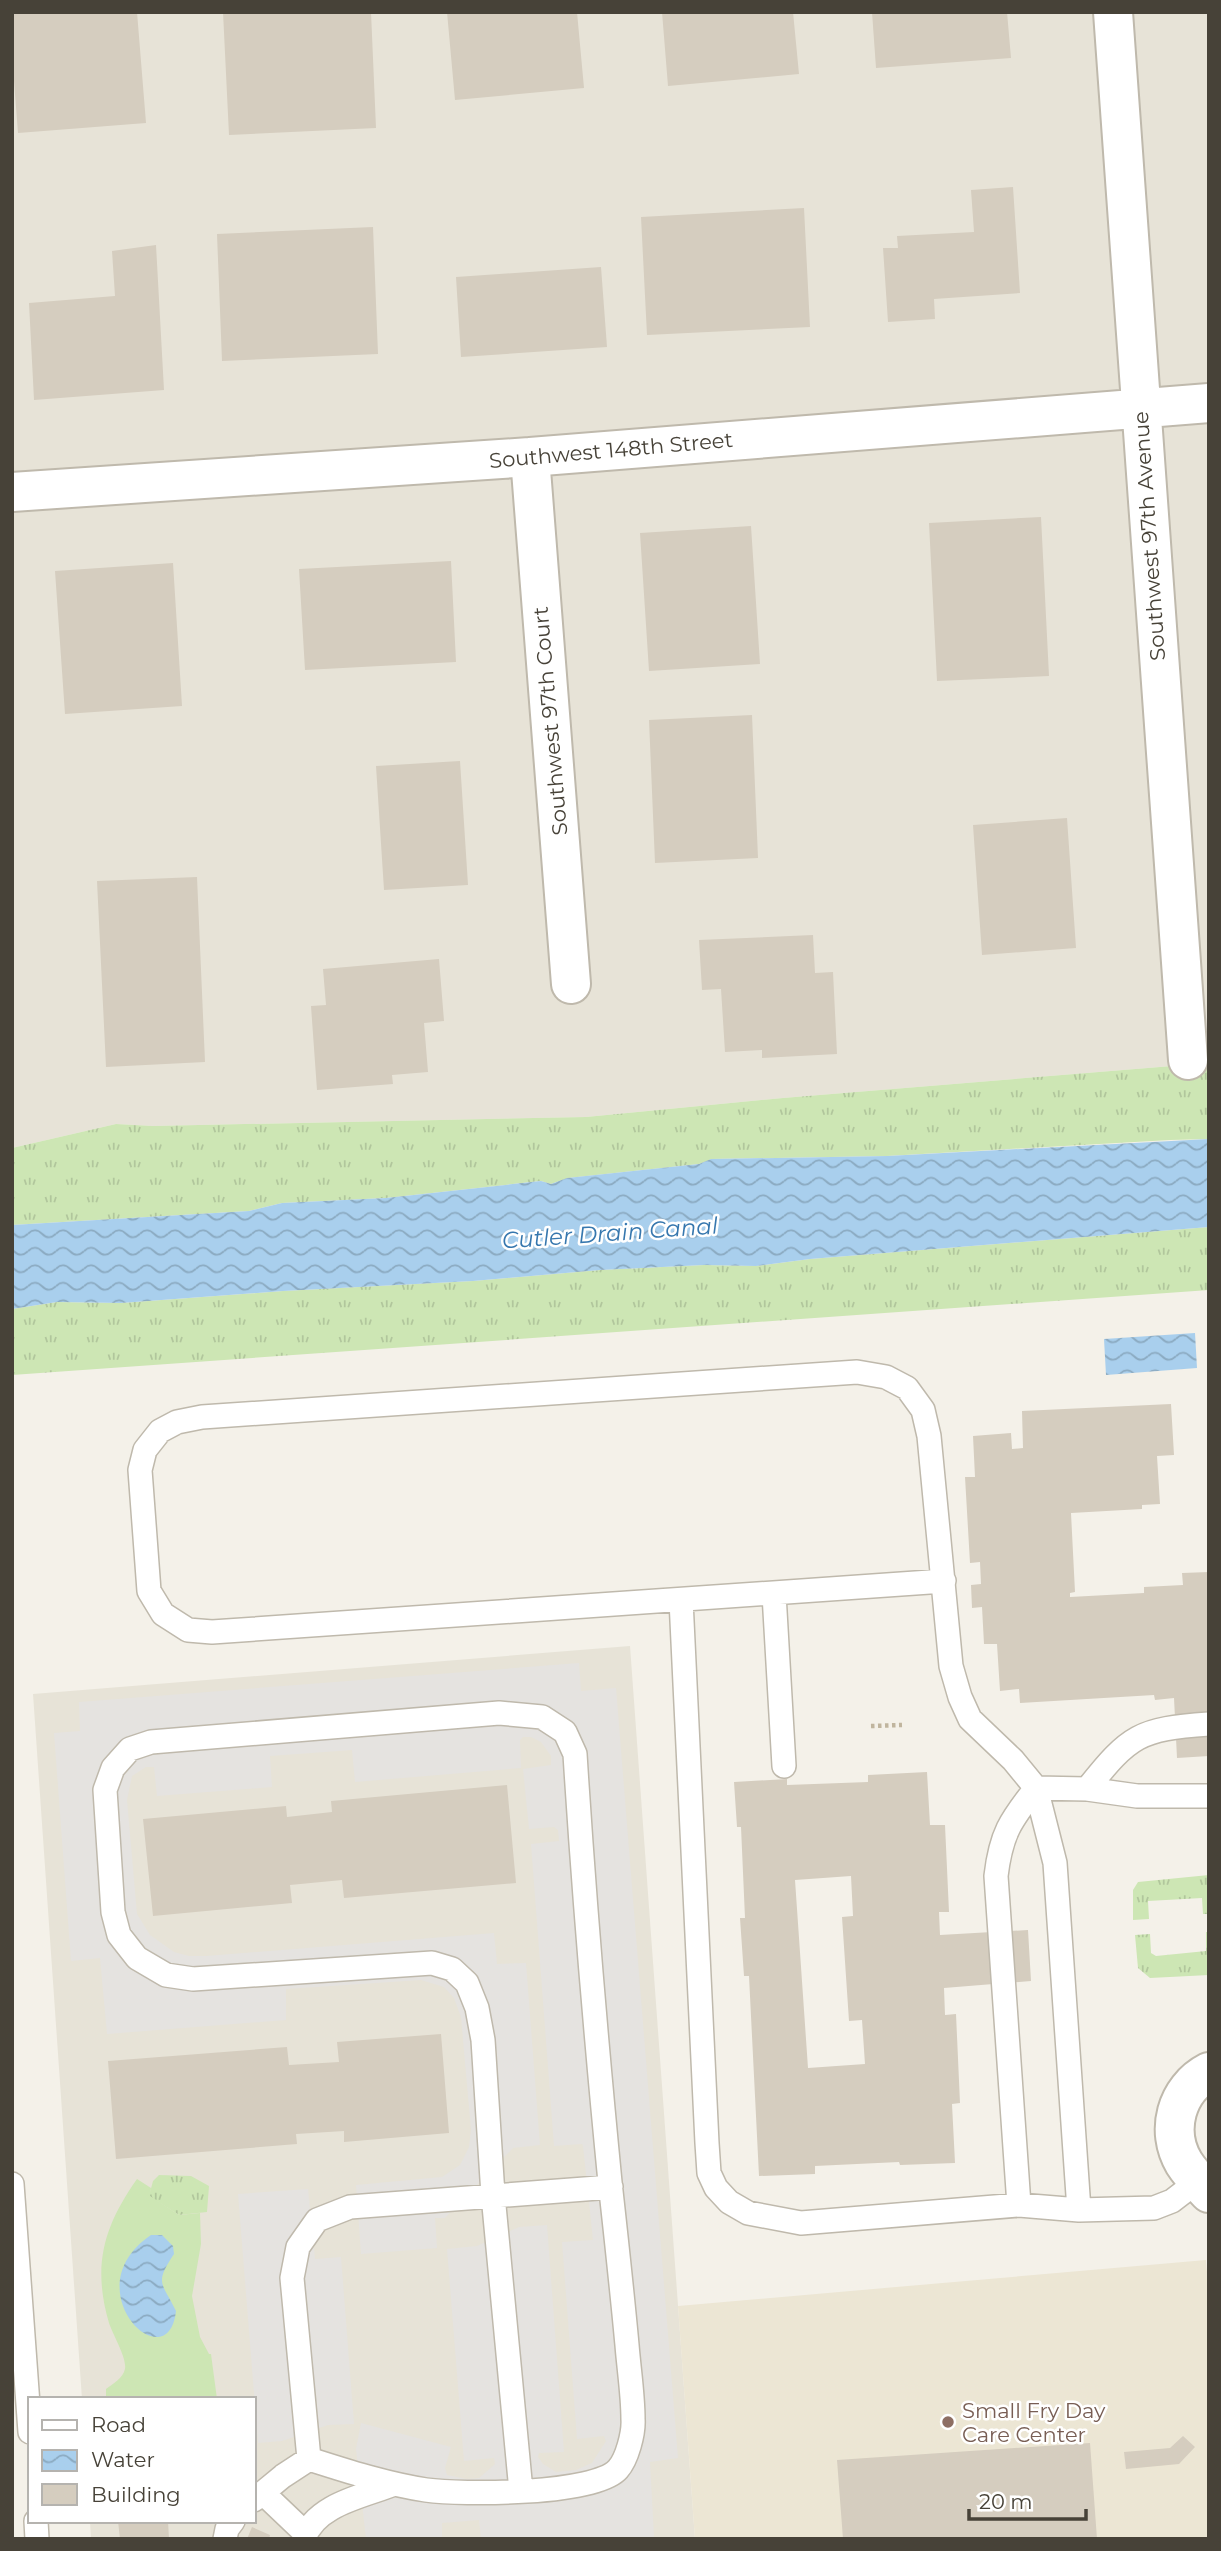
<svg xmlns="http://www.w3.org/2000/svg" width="1221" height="2551" font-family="Montserrat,sans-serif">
	<defs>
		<pattern id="grass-tufts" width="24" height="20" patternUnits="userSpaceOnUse" patternTransform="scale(1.75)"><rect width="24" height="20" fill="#cde6b4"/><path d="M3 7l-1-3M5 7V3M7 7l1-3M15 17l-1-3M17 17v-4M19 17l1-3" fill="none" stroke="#b1c69c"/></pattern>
		<pattern id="water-waves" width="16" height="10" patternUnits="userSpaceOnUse" patternTransform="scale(1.75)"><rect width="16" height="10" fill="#a9cfed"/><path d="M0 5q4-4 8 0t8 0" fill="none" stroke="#8baac1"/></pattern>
	</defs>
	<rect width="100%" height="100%" fill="#f4f1e9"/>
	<path fill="#e7e3d7" d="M 12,12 L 1209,12 L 1209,1063 L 783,1098 L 586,1117 L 153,1126 L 116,1124 L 12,1148 Z
		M 630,1646 L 695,2539 L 91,2539 L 90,2521 L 254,2521 L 254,2399 L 82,2399 L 33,1694 Z"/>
	<path fill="#ece6d4" d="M 1206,2260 L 1209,2296 L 1209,2539 L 695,2539 L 678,2306 Z"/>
	<path fill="url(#grass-tufts)" d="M 1209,1063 L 1209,1139 L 1170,1140 L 887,1156 L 712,1159 L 699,1164 L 568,1178 L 551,1184 L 541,1181 L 386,1198 L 282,1203 L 249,1211 L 12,1225 L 12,1148 L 116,1124 L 153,1126 L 586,1117 L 783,1098 Z
		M 1209,1227 L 1209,1290 L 12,1375 L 12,1309 L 57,1302 L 121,1303 L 283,1291 L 473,1281 L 600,1270 L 704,1265 L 756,1266 L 810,1259 Z
		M 1209,1875 L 1209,1914 L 1203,1914 L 1202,1898 L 1148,1901 L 1149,1919 L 1133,1920 L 1133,1890 L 1138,1882 Z
		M 1206,1932 L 1209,1932 L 1209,1975 L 1150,1978 L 1138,1968 L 1135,1935 L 1150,1934 L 1151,1953 L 1156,1956 L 1206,1951 Z
		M 159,2175 L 191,2176 L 209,2186 L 207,2212 L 179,2215 L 149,2196 L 153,2181 Z"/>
	<path fill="#cde6b4" d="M 137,2179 L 151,2188 L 150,2196 L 179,2215 L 200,2213 L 201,2244 L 192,2296 L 200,2337 L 209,2354 L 211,2354 L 217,2399 L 106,2399 L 106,2389 C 113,2384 123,2378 125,2369 C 127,2358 113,2335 109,2323 C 92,2265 104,2226 137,2179 Z"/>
	<path fill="#e5e3e0" d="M 579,1663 L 581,1691 L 616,1688 L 678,2458 L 650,2462 L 654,2537 L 481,2539 L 479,2520 L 442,2523 L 442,2539 L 366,2539 L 356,2449 L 361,2423 L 451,2447 L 445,2468 L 447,2475 L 467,2479 L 479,2478 L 495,2464 L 494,2458 L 464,2461 L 447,2249 L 477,2246 L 519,2227 L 547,2225 L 564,2452 L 539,2453 L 538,2457 L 543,2464 L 556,2472 L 576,2470 L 592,2463 L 606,2441 L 604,2436 L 577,2439 L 562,2242 L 593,2240 L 583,2146 L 582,2144 L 554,2146 L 531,1844 L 559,1841 L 558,1830 L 554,1827 L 529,1829 L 523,1769 L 551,1765 L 551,1756 L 541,1742 L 531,1737 L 523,1737 L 520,1740 L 521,1768 L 355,1782 L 352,1750 L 270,1756 L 272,1787 L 157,1796 L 154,1767 L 146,1767 L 132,1776 L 127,1800 L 137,1914 L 150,1935 L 174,1952 L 189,1956 L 206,1956 L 494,1933 L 497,1964 L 526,1963 L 540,2145 L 513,2148 L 445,2218 L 435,2218 L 437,2248 L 361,2254 L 356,2185 L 442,2177 L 460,2165 L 469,2147 L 471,2130 L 461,2017 L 454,1998 L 444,1987 L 421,1980 L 286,1989 L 286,2020 L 107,2034 L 100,1958 L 71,1961 L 54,1733 L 80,1731 L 79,1702 Z
		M 308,2189 L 315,2259 L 341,2257 L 354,2424 L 328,2425 L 282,2441 L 258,2443 L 238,2194 Z"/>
	<path fill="url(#water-waves)" d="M 1209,1139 L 1209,1227 L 810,1259 L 756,1266 L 704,1265 L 600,1270 L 473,1281 L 283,1291 L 121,1303 L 57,1302 L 12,1309 L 12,1225 L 249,1211 L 282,1203 L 386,1198 L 541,1181 L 551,1184 L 567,1178 L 699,1164 L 711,1159 L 887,1156 Z
		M 1195,1333 L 1197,1368 L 1106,1375 L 1104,1339 Z
		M 151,2235 L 162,2235 L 173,2246 L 174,2254 C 154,2284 162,2282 176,2311 C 168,2383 71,2289 151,2235 Z"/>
	<path fill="#d5cdbf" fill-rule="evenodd" d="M 12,12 L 137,12 L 146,123 L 18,133 L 12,55 Z
		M 223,12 L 371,12 L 376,128 L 229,135 Z
		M 447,12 L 577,12 L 584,88 L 455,100 Z
		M 662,12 L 793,12 L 799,74 L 668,86 Z
		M 872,12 L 1007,12 L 1011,58 L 876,68 Z
		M 1013,187 L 1020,293 L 934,299 L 935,319 L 888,322 L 883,248 L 898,248 L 897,236 L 974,232 L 971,190 Z
		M 804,208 L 810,327 L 647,335 L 641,217 Z
		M 373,227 L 378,354 L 222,361 L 217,234 Z
		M 156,245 L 164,390 L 34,400 L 29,303 L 115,296 L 112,251 Z
		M 601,267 L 607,347 L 461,357 L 456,277 Z
		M 1041,517 L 1049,676 L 937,681 L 929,523 Z
		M 751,526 L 760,664 L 649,671 L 640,533 Z
		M 451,561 L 456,662 L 305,670 L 299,569 Z
		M 173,563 L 182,706 L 65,714 L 55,571 Z
		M 752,715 L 758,858 L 655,863 L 649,720 Z
		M 460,761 L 468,885 L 384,890 L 376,766 Z
		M 1067,818 L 1076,948 L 982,955 L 973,825 Z
		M 197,877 L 205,1062 L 106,1067 L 97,881 Z
		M 813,935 L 815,973 L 833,972 L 837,1054 L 762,1058 L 762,1050 L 725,1052 L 721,989 L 702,990 L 699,940 Z
		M 439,959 L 444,1021 L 424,1023 L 428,1072 L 392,1075 L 393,1084 L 317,1090 L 311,1006 L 326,1005 L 323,969 Z
		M 1171,1404 L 1174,1455 L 1157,1456 L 1160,1504 L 1142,1505 L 1142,1509 L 1071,1513 L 1075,1592 L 1070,1593 L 1070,1597 L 1144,1593 L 1144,1587 L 1183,1585 L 1182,1573 L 1209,1572 L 1209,1756 L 1177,1758 L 1174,1698 L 1155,1700 L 1154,1695 L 1020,1703 L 1019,1689 L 1000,1691 L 997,1644 L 984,1644 L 982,1607 L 972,1608 L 971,1585 L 981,1584 L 980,1562 L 970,1563 L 965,1477 L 975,1477 L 973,1436 L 1011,1433 L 1012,1449 L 1023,1448 L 1022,1411 Z
		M 927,1772 L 930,1825 L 945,1825 L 949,1912 L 939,1912 L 940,1935 L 1028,1930 L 1031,1981 L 944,1988 L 945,2015 L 956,2014 L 960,2103 L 952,2104 L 955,2163 L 900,2165 L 899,2162 L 815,2166 L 815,2174 L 759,2176 L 749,1976 L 744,1976 L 740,1918 L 745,1918 L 741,1827 L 737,1827 L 734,1782 L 787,1779 L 787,1785 L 868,1782 L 868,1775 ZM 851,1876 L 853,1916 L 842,1917 L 849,2021 L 862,2020 L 865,2064 L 808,2068 L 795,1880 Z
		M 507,1785 L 516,1883 L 344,1898 L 342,1880 L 290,1885 L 292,1903 L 153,1916 L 143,1819 L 286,1806 L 287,1817 L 332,1812 L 331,1801 Z
		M 441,2034 L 449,2133 L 344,2142 L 344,2131 L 296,2134 L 297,2144 L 116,2159 L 108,2061 L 287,2047 L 289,2065 L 339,2062 L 337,2042 Z
		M 1183,2436 L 1195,2447 L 1179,2464 L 1126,2469 L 1124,2452 L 1170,2448 Z
		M 1090,2443 L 1097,2539 L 843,2539 L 837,2460 Z
		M 118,2521 L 168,2521 L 169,2539 L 120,2539 Z
		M 252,2527 L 270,2535 L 269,2539 L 247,2539 Z"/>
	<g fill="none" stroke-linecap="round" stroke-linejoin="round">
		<defs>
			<path id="service" d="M 944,1581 L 212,1632 L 188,1630 L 163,1614 L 149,1591 L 140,1470 L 145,1450 L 160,1431 L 177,1422 L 202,1417 L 857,1372 L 886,1377 L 907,1388 L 923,1410 L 929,1436 L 951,1666 L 960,1697 L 970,1719 L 1013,1760 L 1036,1788 L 1055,1863 L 1079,2210
				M 774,1594 L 784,1766
				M 681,1600 L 707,2143 L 709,2173 L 716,2188 L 729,2202 L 748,2213 L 801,2223 L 1019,2205 L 1079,2210 L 1154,2208 L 1172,2201 L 1198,2181
				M 1036,1788 L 1087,1789 L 1137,1796 L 1209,1796
				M 1087,1789 C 1130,1735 1139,1729 1209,1724
				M 12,2184 L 30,2432
				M 1019,2205 L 996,1876 C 1001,1834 1010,1821 1036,1788
				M 521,2491 L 493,2195 L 483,2040 L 477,2008 L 467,1983 L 452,1969 L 432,1963 L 193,1979 L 166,1975 L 137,1958 L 119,1935 L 113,1912 L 105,1790 L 113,1768 L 130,1749 L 151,1742 L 499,1713 L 542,1717 L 565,1732 L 575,1754 C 584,1897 596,2039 610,2182 C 616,2236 622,2291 627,2345 C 629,2370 633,2395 633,2419 C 634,2433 627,2459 618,2469 C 596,2495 461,2495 426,2490 C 386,2484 347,2471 309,2459 L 292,2278 L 298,2247 L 317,2220 L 350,2207 L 611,2187
				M 263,2493 L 305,2533
				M 254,2500 L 283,2476 L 309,2459
				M 36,2521 L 37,2539
				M 225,2539 L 227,2529 L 233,2521
				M 304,2539 C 315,2504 365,2496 394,2484"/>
			<path id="minor" d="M 1113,12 L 1188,1060
				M 530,457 L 571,984
				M 12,492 L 530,457 L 1209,403
				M 1209,2072 C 1176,2089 1165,2131 1184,2163 C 1191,2174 1200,2183 1209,2193"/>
		</defs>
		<use href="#service" stroke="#bfb9ac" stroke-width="26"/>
		<use href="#minor" stroke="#bfb9ac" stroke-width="42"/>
		<path stroke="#c0b59e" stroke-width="4.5" stroke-dasharray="3.5 3.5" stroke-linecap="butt" d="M 871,1726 L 902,1725"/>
		<use href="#service" stroke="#fff" stroke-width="23"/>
		<use href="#minor" stroke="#fff" stroke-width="38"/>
	</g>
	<circle fill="#8d6e63" stroke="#fff" stroke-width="2.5" cx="948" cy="2422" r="7"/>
	<g text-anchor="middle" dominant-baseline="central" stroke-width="5" stroke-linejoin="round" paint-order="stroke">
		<g font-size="21" fill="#474238" stroke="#fff">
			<text transform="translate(611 450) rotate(-5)">Southwest 148th Street</text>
			<text transform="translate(1149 536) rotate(-94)">Southwest 97th Avenue</text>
			<text transform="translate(550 721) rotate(-95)">Southwest 97th Court</text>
		</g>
		<g font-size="21" fill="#785e54" stroke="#fff" text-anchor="start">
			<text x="962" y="2410">Small Fry Day<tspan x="962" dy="24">Care Center</tspan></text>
		</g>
		<g font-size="23" font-style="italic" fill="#3677ae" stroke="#fff">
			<text transform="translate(610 1233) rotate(-4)">Cutler Drain Canal</text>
		</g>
	</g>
	<rect width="1221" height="2551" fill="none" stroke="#474238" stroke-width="28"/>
	<rect x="28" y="2397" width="228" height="126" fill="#ffffff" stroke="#b5b3af" stroke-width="2"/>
	<rect x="42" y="2420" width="35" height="10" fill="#ffffff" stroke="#b5b3af" stroke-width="2"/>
	<text x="91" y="2432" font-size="21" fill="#474238">Road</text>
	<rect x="42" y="2450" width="35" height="21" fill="url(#water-waves)" stroke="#b5b3af" stroke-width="2"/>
	<text x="91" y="2467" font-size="21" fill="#474238">Water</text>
	<rect x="42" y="2484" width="35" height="21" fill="#d5cdbf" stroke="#b5b3af" stroke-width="2"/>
	<text x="91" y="2502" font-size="21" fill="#474238">Building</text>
	<path d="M969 2509v10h117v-10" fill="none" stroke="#474238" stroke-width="3.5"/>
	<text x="979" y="2509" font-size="21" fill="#474238" stroke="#ffffff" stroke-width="5" paint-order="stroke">20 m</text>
</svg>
